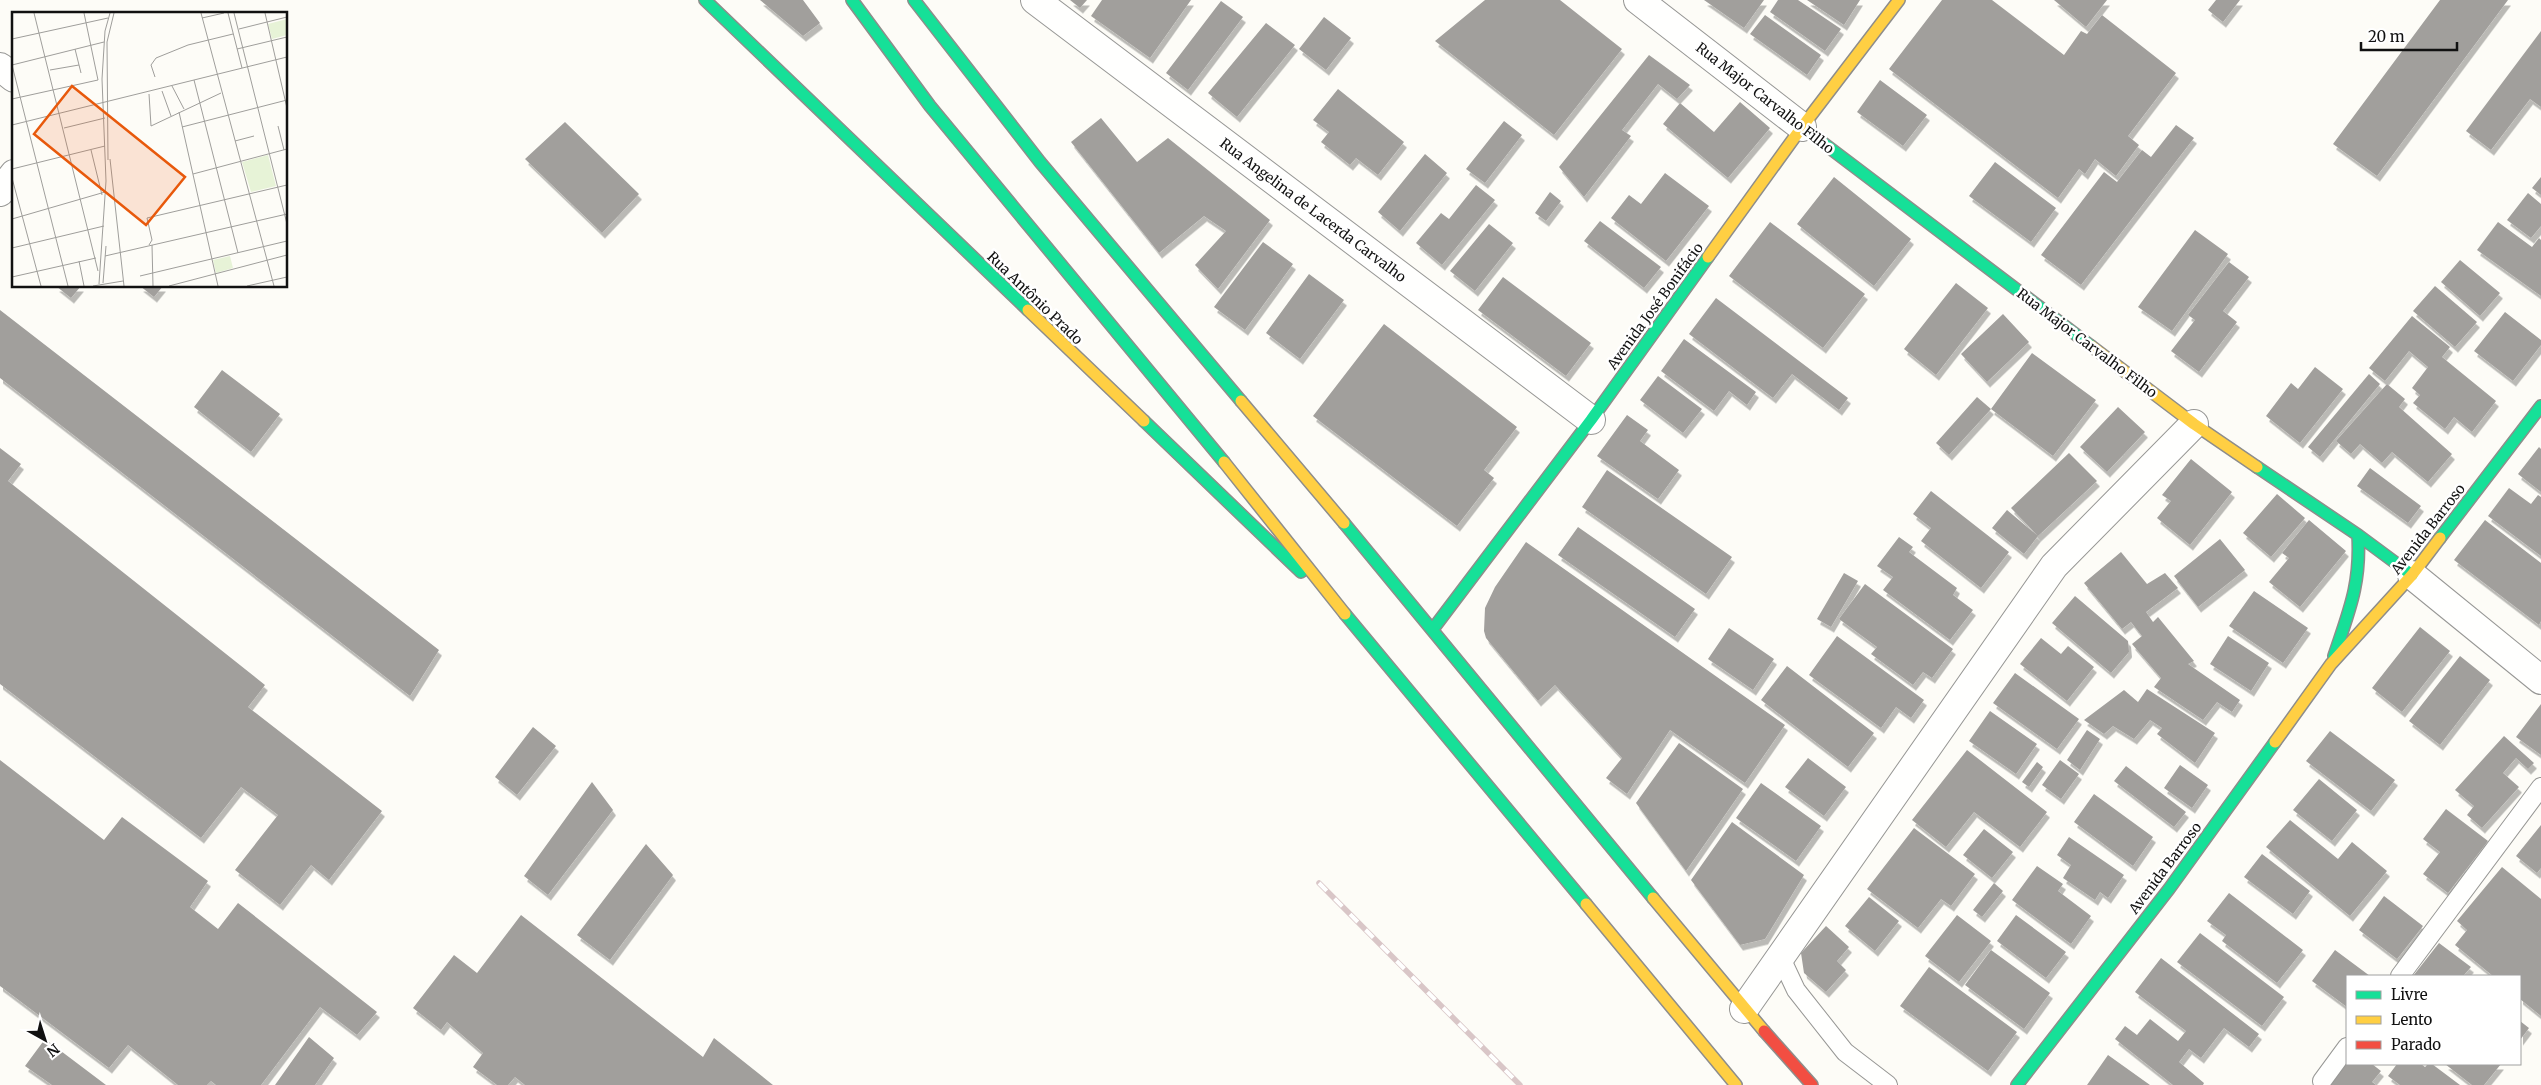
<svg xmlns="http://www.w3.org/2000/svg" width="2541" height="1085" font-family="Merriweather,serif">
	<defs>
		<filter id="shadow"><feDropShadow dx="3" dy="5.5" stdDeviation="0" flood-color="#0004"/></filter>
	</defs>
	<rect width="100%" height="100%" fill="#fdfcf7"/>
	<path fill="#a19f9c" filter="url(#shadow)" d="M 760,0 L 803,0 L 820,23 L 803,36 Z
		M 1070,0 L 1087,0 L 1080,8 Z
		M 1102,0 L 1191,0 L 1150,58 L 1091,16 Z
		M 1485,0 L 1560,0 L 1622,49 L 1554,135 L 1435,41 Z
		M 1704,0 L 1764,0 L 1744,28 Z
		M 1778,0 L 1798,0 L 1841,29 L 1825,51 L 1770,12 Z
		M 1807,0 L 1860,0 L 1844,25 Z
		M 1942,0 L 1992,0 L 2064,55 L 2081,31 L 2087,34 L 2102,15 L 2176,73 L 2128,136 L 2139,145 L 2116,176 L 2095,159 L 2085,174 L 2079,169 L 2058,198 L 1889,69 Z
		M 2054,0 L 2107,0 L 2086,27 Z
		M 2216,0 L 2240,0 L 2223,22 L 2208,10 Z
		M 2440,0 L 2508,0 L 2377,176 L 2333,144 Z
		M 1221,1 L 1243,17 L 1188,90 L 1166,73 Z
		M 1765,15 L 1821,55 L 1807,75 L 1750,34 Z
		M 1324,17 L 1351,38 L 1326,70 L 1299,49 Z
		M 1266,23 L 1295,45 L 1237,117 L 1208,93 Z
		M 2541,31 L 2541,107 L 2530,99 L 2491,150 L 2466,131 Z
		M 1649,55 L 1690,85 L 1677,99 L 1658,84 L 1622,130 L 1631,136 L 1584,197 L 1559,167 Z
		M 1880,80 L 1927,115 L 1903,146 L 1857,112 Z
		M 1338,89 L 1404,142 L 1378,175 L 1356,158 L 1350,165 L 1321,142 L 1329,132 L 1313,120 Z
		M 1740,102 L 1770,128 L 1728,178 L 1663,124 L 1680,103 L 1714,132 Z
		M 1101,118 L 1137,162 L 1168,138 L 1270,220 L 1218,289 L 1195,265 L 1226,231 L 1204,216 L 1159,253 L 1071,142 Z
		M 1504,121 L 1522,135 L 1485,183 L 1466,169 Z
		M 565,122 L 639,194 L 602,233 L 525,159 Z
		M 2176,125 L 2194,138 L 2081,285 L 2041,255 L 2104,172 L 2117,182 L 2142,150 L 2151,157 Z
		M 1425,154 L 1447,173 L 1400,231 L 1378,212 Z
		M 1995,162 L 2056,208 L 2031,242 L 1969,196 Z
		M 1665,173 L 1709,206 L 1666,261 L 1611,218 L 1629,195 L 1641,204 Z
		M 1834,177 L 1911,239 L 1874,286 L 1797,224 Z
		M 2541,177 L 2541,195 L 2532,188 Z
		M 1476,185 L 1495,200 L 1442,265 L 1416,243 L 1441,213 L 1449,219 Z
		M 1550,192 L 1561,201 L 1546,221 L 1535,213 Z
		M 2528,193 L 2541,204 L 2541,226 L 2531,238 L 2507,220 Z
		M 1600,221 L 1661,267 L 1644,288 L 1584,241 Z
		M 1770,222 L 1865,294 L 1823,348 L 1729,276 Z
		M 2498,222 L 2532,247 L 2539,238 L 2541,240 L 2541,296 L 2477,250 Z
		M 1489,224 L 1513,243 L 1475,291 L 1450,271 Z
		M 2195,230 L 2228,254 L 2172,331 L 2138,307 Z
		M 1263,242 L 1293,264 L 1245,330 L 1214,307 Z
		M 2460,260 L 2500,293 L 2480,316 L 2441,282 Z
		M 2229,262 L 2249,277 L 2223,311 L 2237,322 L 2199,372 L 2171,351 L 2195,320 L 2188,315 Z
		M 1309,274 L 1344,300 L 1300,359 L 1266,333 Z
		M 1503,277 L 1591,343 L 1566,376 L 1478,310 Z
		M 1956,283 L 1988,308 L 1936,375 L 1904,349 Z
		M 56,286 L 81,286 L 71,298 Z
		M 140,286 L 163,286 L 154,297 Z
		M 2435,286 L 2477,322 L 2455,347 L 2413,311 Z
		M 1716,298 L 1848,398 L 1839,410 L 1792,374 L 1773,398 L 1689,334 Z
		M 0,310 L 439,650 L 410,696 L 0,378 Z
		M 2505,312 L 2541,340 L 2541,345 L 2513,381 L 2474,351 Z
		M 2003,314 L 2029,342 L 1987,382 L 1961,354 Z
		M 2412,316 L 2450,347 L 2442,357 L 2496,401 L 2472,432 L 2454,417 L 2445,429 L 2413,403 L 2420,395 L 2412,388 L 2428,367 L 2409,351 L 2385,381 L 2369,368 Z
		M 1384,324 L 1517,427 L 1484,470 L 1494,478 L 1457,526 L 1313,416 Z
		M 1684,339 L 1756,392 L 1747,405 L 1729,391 L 1714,411 L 1661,371 Z
		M 2032,353 L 2096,400 L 2053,456 L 1991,409 Z
		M 2315,367 L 2343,389 L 2300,443 L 2266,416 L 2291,383 L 2298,389 Z
		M 222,370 L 280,414 L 251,452 L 194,407 Z
		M 2369,374 L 2380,384 L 2320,457 L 2308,447 Z
		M 1658,376 L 1702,409 L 1683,433 L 1640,400 Z
		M 2387,384 L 2405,399 L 2399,407 L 2452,454 L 2428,482 L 2392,452 L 2382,463 L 2360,444 L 2351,454 L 2336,441 Z
		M 1977,397 L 1991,409 L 1949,455 L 1936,443 Z
		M 2118,407 L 2145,432 L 2107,472 L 2080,447 Z
		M 1627,415 L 1648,430 L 1640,441 L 1679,470 L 1658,499 L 1597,456 Z
		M 2539,447 L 2541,449 L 2541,492 L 2518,474 Z
		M 0,448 L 21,464 L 8,481 L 265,685 L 248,707 L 382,811 L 329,880 L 311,865 L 280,905 L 235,870 L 278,815 L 241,787 L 201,838 L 0,684 Z
		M 2069,453 L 2097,481 L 2038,536 L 2011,508 Z
		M 2191,459 L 2232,492 L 2190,545 L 2157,518 L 2171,501 L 2162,495 Z
		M 2370,468 L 2421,506 L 2408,523 L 2357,486 Z
		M 1607,470 L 1732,557 L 1706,594 L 1582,507 Z
		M 2509,488 L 2531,504 L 2538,495 L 2541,497 L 2541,556 L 2488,516 Z
		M 1931,491 L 2009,552 L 1981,588 L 1921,541 L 1931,528 L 1913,514 Z
		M 2277,494 L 2305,518 L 2271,557 L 2243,533 Z
		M 2007,510 L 2038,536 L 2024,554 L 1992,528 Z
		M 2309,520 L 2346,551 L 2300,607 L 2269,582 L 2289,558 L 2282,553 Z
		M 2485,520 L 2541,563 L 2541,621 L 2539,625 L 2454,560 Z
		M 1578,527 L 1695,609 L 1675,637 L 1558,555 Z
		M 1899,537 L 1913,547 L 1909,552 L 1957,588 L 1953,595 L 1973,610 L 1950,640 L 1883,590 L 1893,577 L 1877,566 Z
		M 2220,539 L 2245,570 L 2198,607 L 2174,576 Z
		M 1526,542 L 1785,725 L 1745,783 L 1670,730 L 1627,794 L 1606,778 L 1622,758 L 1555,685 L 1538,701 L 1486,638 L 1484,631 L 1485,608 L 1495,587 Z
		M 2121,552 L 2147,584 L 2165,573 L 2178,588 L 2146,612 L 2153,622 L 2158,617 L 2194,661 L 2188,664 L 2240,700 L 2232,712 L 2217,702 L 2203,720 L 2154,687 L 2161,678 L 2132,644 L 2142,636 L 2131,622 L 2122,629 L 2084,583 Z
		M 1844,573 L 1858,581 L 1831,627 L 1817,619 Z
		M 1865,584 L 1953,649 L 1932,678 L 1923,672 L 1913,685 L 1871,654 L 1877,647 L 1839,619 Z
		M 2254,591 L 2308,628 L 2283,663 L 2229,626 Z
		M 2075,596 L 2128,641 L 2129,652 L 2111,673 L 2052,623 Z
		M 2420,627 L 2450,651 L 2402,712 L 2372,688 Z
		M 1729,628 L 1774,659 L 1753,690 L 1708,659 Z
		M 1837,636 L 1924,700 L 1911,718 L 1896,707 L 1881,728 L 1809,675 Z
		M 2228,636 L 2269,663 L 2251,691 L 2210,664 Z
		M 2041,638 L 2061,654 L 2068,646 L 2094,667 L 2067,701 L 2020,664 Z
		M 2460,656 L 2490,680 L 2440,745 L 2409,721 Z
		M 1787,666 L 1874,733 L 1848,767 L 1761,700 Z
		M 2015,673 L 2079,719 L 2057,749 L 1993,703 Z
		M 2147,689 L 2215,733 L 2195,763 L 2157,734 L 2162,728 L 2150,720 L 2134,739 L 2113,726 L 2104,734 L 2084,720 L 2124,690 L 2138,702 Z
		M 2541,704 L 2541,755 L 2516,737 Z
		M 1990,711 L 2037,744 L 2016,774 L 1969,741 Z
		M 533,727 L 556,746 L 517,795 L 495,777 Z
		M 2087,730 L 2100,739 L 2080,770 L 2067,760 Z
		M 2330,731 L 2395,780 L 2371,811 L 2306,761 Z
		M 2504,736 L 2534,763 L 2528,769 L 2516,758 L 2503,773 L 2519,787 L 2482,828 L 2467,815 L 2474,806 L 2455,790 Z
		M 1679,743 L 1743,789 L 1686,871 L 1636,803 Z
		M 1967,750 L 2047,812 L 2020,847 L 1974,812 L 1946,847 L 1912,820 Z
		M 1808,758 L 1846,787 L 1824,816 L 1785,787 Z
		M 0,760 L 104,840 L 122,817 L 208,881 L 190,907 L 218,929 L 238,903 L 377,1012 L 357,1035 L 320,1007 L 261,1085 L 216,1085 L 211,1081 L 207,1085 L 178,1085 L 128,1045 L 109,1068 L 0,986 Z
		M 2060,760 L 2079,774 L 2061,799 L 2042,785 Z
		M 2037,762 L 2043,767 L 2029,787 L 2022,782 Z
		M 2180,765 L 2208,785 L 2192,808 L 2164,788 Z
		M 2126,766 L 2186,812 L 2174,827 L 2114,781 Z
		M 2319,779 L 2357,810 L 2332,841 L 2293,810 Z
		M 592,782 L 613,810 L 548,895 L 524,876 Z
		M 1761,783 L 1821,826 L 1796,861 L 1736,818 Z
		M 2094,794 L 2153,837 L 2133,866 L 2074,822 Z
		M 2446,809 L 2488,841 L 2448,893 L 2423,874 L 2440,852 L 2423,839 Z
		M 2290,820 L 2338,859 L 2352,842 L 2387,871 L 2350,916 L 2266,847 Z
		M 1732,822 L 1804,875 L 1765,939 L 1740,945 L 1691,880 Z
		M 2541,825 L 2541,868 L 2537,873 L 2516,856 Z
		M 1914,828 L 1975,874 L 1951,906 L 1941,899 L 1918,928 L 1867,889 Z
		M 1984,829 L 2013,852 L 1992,878 L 1963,855 Z
		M 2069,837 L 2124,875 L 2108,898 L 2100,892 L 2095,900 L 2063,878 L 2071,865 L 2057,855 Z
		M 646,844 L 673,875 L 610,960 L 577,935 Z
		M 2262,854 L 2310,891 L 2293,914 L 2244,877 Z
		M 2037,866 L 2063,884 L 2058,891 L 2091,916 L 2071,944 L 2012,900 Z
		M 2502,867 L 2541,899 L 2541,1016 L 2520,999 L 2520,976 L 2493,976 L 2455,945 L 2467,930 L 2457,921 Z
		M 1994,883 L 2003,891 L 1982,917 L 1973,910 Z
		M 2229,893 L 2303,950 L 2277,983 L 2222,941 L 2226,935 L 2207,921 Z
		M 2384,896 L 2423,926 L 2397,959 L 2359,930 Z
		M 1869,897 L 1899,921 L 1875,951 L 1845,926 Z
		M 521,915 L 703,1057 L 714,1038 L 773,1085 L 525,1085 L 515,1077 L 508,1085 L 497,1085 L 473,1067 L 483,1053 L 447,1022 L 441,1030 L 413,1008 L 454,955 L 477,973 Z
		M 1957,915 L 1991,941 L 1959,982 L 1925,956 Z
		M 2016,915 L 2066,952 L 2046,978 L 1997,941 Z
		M 1826,926 L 1849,947 L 1837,961 L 1846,970 L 1826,992 L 1804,973 L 1801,953 Z
		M 2200,933 L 2284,997 L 2262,1026 L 2177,962 Z
		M 2439,943 L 2471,967 L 2463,976 L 2413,976 Z
		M 1991,950 L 2050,993 L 2024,1029 L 1965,985 Z
		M 2335,950 L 2370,976 L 2347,976 L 2347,1007 L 2312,981 Z
		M 2161,958 L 2259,1034 L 2249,1047 L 2224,1028 L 2201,1058 L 2189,1049 L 2179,1062 L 2204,1083 L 2203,1085 L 2173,1085 L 2115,1039 L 2125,1026 L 2137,1035 L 2150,1019 L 2178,1041 L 2186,1031 L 2135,992 Z
		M 1929,967 L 2017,1032 L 1988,1071 L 1900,1006 Z
		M 2520,1021 L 2529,1028 L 2520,1040 Z
		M 309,1037 L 334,1058 L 315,1085 L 275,1085 Z
		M 45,1039 L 106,1085 L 52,1085 L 25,1066 Z
		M 2108,1055 L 2150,1085 L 2087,1085 Z
		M 2347,1060 L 2347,1064 L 2372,1064 L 2381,1071 L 2372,1082 L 2376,1085 L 2328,1085 Z
		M 2397,1064 L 2421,1064 L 2425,1067 L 2428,1064 L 2432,1064 L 2460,1085 L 2400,1085 L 2388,1076 Z
		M 2445,1064 L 2501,1064 L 2484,1085 L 2472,1085 Z"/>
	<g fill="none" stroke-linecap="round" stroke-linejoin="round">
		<defs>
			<path id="lane" d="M 1781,958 L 1796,990 L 1845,1052 L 1888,1085
				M 2400,976 L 2541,787
				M 2322,1081 L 2347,1047"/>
			<path id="street" d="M 1035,0 L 1591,420
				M 1638,0 L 1802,127
				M 0,67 L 14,78
				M 0,192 L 14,174
				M 2412,575 L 2541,680
				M 1744,1009 L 2054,566 L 2194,424"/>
			<path id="fast" d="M 705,0 L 1028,310
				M 852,0 L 930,106 L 1224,462
				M 914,0 L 1040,162 L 1241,401
				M 1802,127 L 2091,346
				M 1144,421 L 1301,572
				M 2257,467 L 2358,535 L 2412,575
				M 1344,523 L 1653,898
				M 2440,538 L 2541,406
				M 1345,614 L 1586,904
				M 1433,629 L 1591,420 L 1708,257
				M 2334,656 C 2349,611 2361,584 2358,535
				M 2017,1085 L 2169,889 L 2275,742"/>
			<path id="slow" d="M 1708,257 L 1802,127 L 1899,0
				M 1028,310 L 1144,421
				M 2091,346 L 2194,424 L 2257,467
				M 1241,401 L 1344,523
				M 1224,462 L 1345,614
				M 2275,742 L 2331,664 L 2412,575 L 2440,538
				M 1653,898 L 1764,1031
				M 1586,904 L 1736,1085"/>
			<path id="jam" d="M 1764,1031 L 1812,1085"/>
		</defs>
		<use href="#lane" stroke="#979795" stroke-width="20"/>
		<use href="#street" stroke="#979795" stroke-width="30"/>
		<use href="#fast" stroke="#8e8d8b" stroke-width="14"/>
		<use href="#slow" stroke="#8e8d8b" stroke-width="14"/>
		<use href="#jam" stroke="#8e8d8b" stroke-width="14"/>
		<use href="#lane" stroke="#fffffe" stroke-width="18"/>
		<use href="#street" stroke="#fffffe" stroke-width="28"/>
		<use href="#fast" stroke="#16e098" stroke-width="11"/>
		<use href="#slow" stroke="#ffcf43" stroke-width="11"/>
		<use href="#jam" stroke="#f24e42" stroke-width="11"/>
		<defs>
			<path id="rail" d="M 1319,883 L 1520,1085"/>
		</defs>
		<use href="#rail" stroke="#d9c6c7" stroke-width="5.5"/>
		<use href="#rail" stroke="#fff" stroke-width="4" stroke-dasharray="11" stroke-linecap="butt"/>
	</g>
	<g text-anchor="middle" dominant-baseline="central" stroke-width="5" stroke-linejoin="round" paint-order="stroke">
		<g font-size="14" fill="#111" stroke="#fff">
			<text transform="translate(1765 98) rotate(38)">Rua Major Carvalho Filho</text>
			<text transform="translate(1313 210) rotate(37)">Rua Angelina de Lacerda Carvalho</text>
			<text transform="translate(1035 298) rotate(44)">Rua Antônio Prado</text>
			<text transform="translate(1655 306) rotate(-54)">Avenida José Bonifácio</text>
			<text transform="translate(2087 343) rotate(37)">Rua Major Carvalho Filho</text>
			<text transform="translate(2428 529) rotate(-52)">Avenida Barroso</text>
			<text transform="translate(2165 868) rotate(-53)">Avenida Barroso</text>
		</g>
	</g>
	<g transform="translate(12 12)">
		<rect width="275" height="275" fill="#fdfcf7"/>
		<path d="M 275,7 L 275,23 L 260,27 L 256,12 ZM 256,143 L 264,174 L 239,180 L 230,150 ZM 218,244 L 221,256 L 204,261 L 201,248 Z" fill="#e7f3d7"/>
		<path fill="none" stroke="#9f9e9b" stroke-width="1" d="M 22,1 L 86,259M 72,1 L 86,68M 189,1 L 262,274M 216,1 L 230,56M 222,1 L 275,212M 253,1 L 275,96M 190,6 L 212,1M 227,17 L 275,5M 0,27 L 96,6M 63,37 L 69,61M 225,37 L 275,25M 0,53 L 56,274M 0,53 L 92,30M 38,58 L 67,53M 143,65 L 139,53 L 144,46 L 176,33 L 221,22M 182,68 L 226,241M 160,74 L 172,97M 150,79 L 159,104M 137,82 L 139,114 L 209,81M 0,87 L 86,68M 167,100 L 206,274M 0,113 L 275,45M 266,114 L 272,138M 170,115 L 275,88M 52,116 L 93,106M 223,129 L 242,124M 79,138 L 90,183M 98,147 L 112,274M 96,148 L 95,30 L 102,1M 0,157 L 93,134M 181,162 L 275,137M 0,166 L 29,274M 0,207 L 93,180M 137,233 L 140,228 L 135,206 L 275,173M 140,233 L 141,274M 0,236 L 92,214M 93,244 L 275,202M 67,249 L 72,274M 128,264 L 275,229M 0,265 L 84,246M 91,271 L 94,234M 87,272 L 94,169 L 90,67 L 93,19 L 98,1M 81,274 L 111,269M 157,274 L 275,243M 235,274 L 275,265"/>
		<path fill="#e8590c" fill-opacity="0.15" stroke="#e8590c" stroke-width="2.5" d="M 60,74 L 173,165 L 134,213 L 22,122 Z"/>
		<rect width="275" height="275" fill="none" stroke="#111" stroke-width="2.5"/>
	</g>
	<rect x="2346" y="975" width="175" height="90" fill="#ffffff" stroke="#a0a0a0"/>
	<rect x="2356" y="991" width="25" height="8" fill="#16e098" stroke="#a0a0a0"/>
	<text x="2391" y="1000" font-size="15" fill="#111111">Livre</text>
	<rect x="2356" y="1016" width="25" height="8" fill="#ffcf43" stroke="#a0a0a0"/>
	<text x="2391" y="1025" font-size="15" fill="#111111">Lento</text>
	<rect x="2356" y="1041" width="25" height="8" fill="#f24e42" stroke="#a0a0a0"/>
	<text x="2391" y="1050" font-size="15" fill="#111111">Parado</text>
	<g transform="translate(45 1040) rotate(141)" stroke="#ffffff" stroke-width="4" paint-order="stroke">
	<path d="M0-4L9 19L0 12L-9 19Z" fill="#111111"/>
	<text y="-8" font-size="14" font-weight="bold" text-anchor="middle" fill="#111111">N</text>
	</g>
	<path d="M2361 42v8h96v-8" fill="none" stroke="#111111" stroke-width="2.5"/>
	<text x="2368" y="42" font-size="15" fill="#111111" stroke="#ffffff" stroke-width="4" paint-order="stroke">20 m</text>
</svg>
